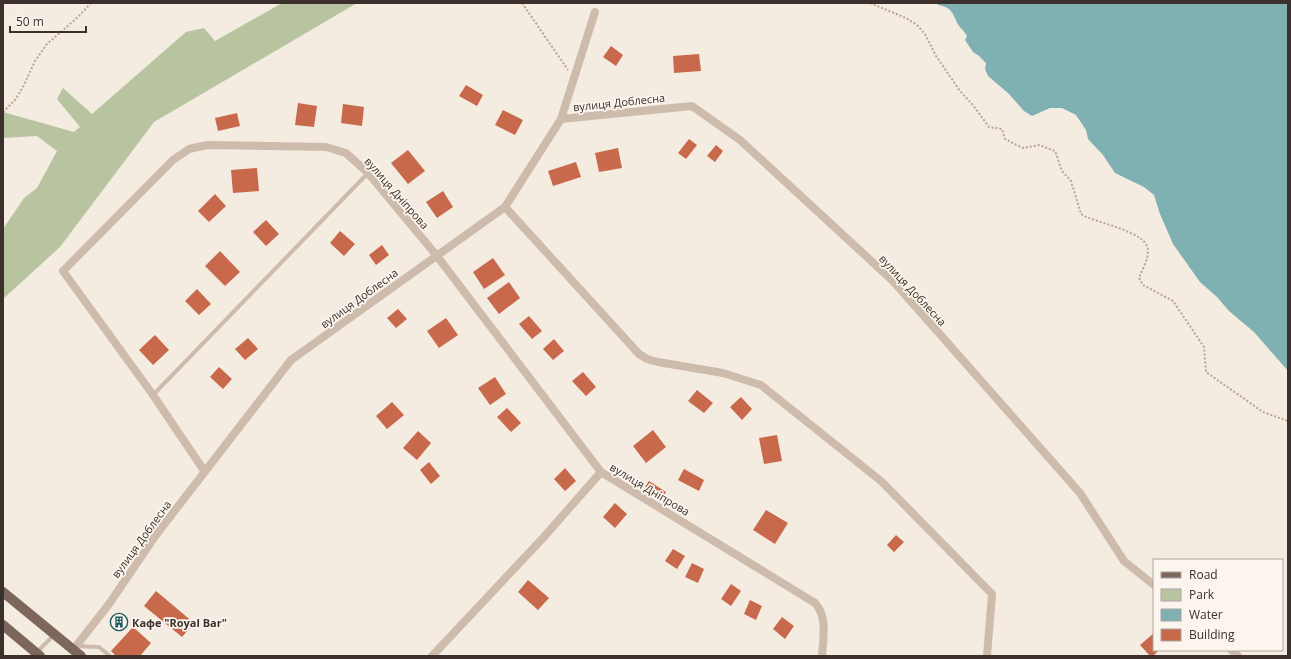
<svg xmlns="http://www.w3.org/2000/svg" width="1291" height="659" font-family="'Open Sans',sans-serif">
	<rect width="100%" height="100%" fill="#f4ebe1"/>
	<path fill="#b8c4a0" d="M 282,3 L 357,3 L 154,122 L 60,247 L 3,299 L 3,229 L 24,198 L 37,188 L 57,151 L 37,136 L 3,138 L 3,112 L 74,132 L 80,127 L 57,99 L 63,88 L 92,114 L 186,32 L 204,28 L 215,41 Z"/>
	<path fill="#7fb0b2" d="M 937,3 L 1288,3 L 1288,371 L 1254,332 L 1229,311 L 1217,297 L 1200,282 L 1173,244 L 1160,214 L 1154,195 L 1144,187 L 1115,173 L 1103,155 L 1088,139 L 1086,130 L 1076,115 L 1062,108 L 1050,108 L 1032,116 L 1024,111 L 1009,94 L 988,76 L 985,69 L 986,63 L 979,56 L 973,52 L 965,40 L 967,36 C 965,33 962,29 959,26 C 952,14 954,8 938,5 Z"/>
	<path fill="#c8694b" d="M 611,46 L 623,55 L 616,66 L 603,57 Z
		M 699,54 L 701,71 L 674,73 L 673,56 Z
		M 466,85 L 483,95 L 477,106 L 459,96 Z
		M 298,103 L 317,106 L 314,127 L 295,125 Z
		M 343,104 L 364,107 L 362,126 L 341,123 Z
		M 503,110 L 523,120 L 515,135 L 495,125 Z
		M 237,113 L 240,126 L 218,131 L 215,118 Z
		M 689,139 L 697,145 L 686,159 L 678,153 Z
		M 716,145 L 723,151 L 715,162 L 707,156 Z
		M 618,148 L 622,168 L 599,172 L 595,153 Z
		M 408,150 L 425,171 L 408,184 L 391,163 Z
		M 576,162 L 581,177 L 553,186 L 548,171 Z
		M 257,168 L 259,191 L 233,193 L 231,170 Z
		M 443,191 L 453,207 L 437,218 L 426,202 Z
		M 215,194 L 226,206 L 209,222 L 198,211 Z
		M 266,220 L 279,234 L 266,246 L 253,232 Z
		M 340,231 L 355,244 L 344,256 L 330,243 Z
		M 382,245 L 389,255 L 376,265 L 369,255 Z
		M 220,251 L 240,272 L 225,286 L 205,266 Z
		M 493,258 L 505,275 L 484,289 L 473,272 Z
		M 509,282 L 520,298 L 499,314 L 487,298 Z
		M 197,289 L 211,304 L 199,315 L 185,301 Z
		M 398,309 L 407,319 L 396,328 L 387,318 Z
		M 529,316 L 542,331 L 532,339 L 519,324 Z
		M 446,318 L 458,335 L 439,348 L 427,331 Z
		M 155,335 L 169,350 L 153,365 L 139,350 Z
		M 248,338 L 258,349 L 245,360 L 235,349 Z
		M 554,339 L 564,351 L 553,360 L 543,349 Z
		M 219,367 L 232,379 L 223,389 L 210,377 Z
		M 583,372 L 596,387 L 586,396 L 572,381 Z
		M 495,377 L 506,394 L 490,405 L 478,388 Z
		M 697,390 L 713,403 L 704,413 L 688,401 Z
		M 741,397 L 752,409 L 742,420 L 730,407 Z
		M 392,402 L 404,415 L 387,429 L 376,416 Z
		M 507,408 L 521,423 L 511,432 L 497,417 Z
		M 653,430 L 666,447 L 646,463 L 633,446 Z
		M 418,431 L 431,443 L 417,460 L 403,448 Z
		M 777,435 L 782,461 L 764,464 L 759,438 Z
		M 429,462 L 440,476 L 431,484 L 420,470 Z
		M 565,468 L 576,481 L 565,491 L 554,479 Z
		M 684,469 L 704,480 L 699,491 L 678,480 Z
		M 649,481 L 666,492 L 662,498 L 645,487 Z
		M 615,503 L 627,514 L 615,528 L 603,517 Z
		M 766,510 L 788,523 L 775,544 L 753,530 Z
		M 896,535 L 904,542 L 894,552 L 887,545 Z
		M 673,549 L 685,556 L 677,569 L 665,561 Z
		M 692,563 L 704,569 L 698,583 L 685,577 Z
		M 528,580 L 549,598 L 538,610 L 518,592 Z
		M 731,584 L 741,591 L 731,606 L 721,599 Z
		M 156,591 L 194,623 L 182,637 L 144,606 Z
		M 750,600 L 762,606 L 756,620 L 744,614 Z
		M 122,613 L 128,620 L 118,631 L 111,624 Z
		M 782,617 L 794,626 L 785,639 L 773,629 Z
		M 133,627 L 151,643 L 140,656 L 116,656 L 111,651 Z
		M 1154,633 L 1154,650 L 1159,650 L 1153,656 L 1150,656 L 1140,645 Z"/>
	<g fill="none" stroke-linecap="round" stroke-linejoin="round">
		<path stroke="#b9a596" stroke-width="2" stroke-dasharray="2 2" stroke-linecap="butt" d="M 522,3 L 568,70
			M 870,3 L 906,18 L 917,25 L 925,34 L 936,56 L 960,91 L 972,104 L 989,127 L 1002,129 L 1005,139 L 1023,148 L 1039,145 L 1055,151 L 1062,171 L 1071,181 L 1081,214 C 1094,223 1149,231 1148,251 C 1148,260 1142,270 1139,278 L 1143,285 L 1173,301 L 1204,347 L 1206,372 L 1263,412 L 1288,421
			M 3,112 L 15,100 L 23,87 L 35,61 L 47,44 L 78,17 L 91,3"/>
		<path stroke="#cdbbac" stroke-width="4" d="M 153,395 L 368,173
			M 76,646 L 99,647 L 110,656
			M 36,653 L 54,635"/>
		<path stroke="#cdbbac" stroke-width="8" d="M 561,119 L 692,106 L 740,140 L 893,281 L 1080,493 L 1124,561 L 1154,585
			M 505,207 L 639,354 L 647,359 L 658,362 L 723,373 L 761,385 L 881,481 L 992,594 L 987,656
			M 205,472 L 153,395 L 63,271 L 173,160 L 189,149 L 207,145 L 326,147 L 346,153 L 368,173 L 437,256 L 601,472 L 815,603 C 828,617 823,638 822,656
			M 73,650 L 109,604 L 156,535 L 291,360 L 505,207 L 561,119 L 595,12
			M 1231,650 L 1238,656
			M 432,656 L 543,538 L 601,472"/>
		<path stroke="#7d675c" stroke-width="10" d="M 3,592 L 81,656
			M 3,625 L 40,656"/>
	</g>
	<defs>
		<symbol id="building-ring" viewBox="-11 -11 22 22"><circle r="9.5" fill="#fbf5ee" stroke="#1f5a5e" stroke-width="1.5"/><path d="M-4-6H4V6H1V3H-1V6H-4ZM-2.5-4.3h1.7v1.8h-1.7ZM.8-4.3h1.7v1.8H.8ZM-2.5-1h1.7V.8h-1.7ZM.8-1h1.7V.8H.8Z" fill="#1f5a5e"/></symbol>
	</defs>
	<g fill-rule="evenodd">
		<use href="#building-ring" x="109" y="612" width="20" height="20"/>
	</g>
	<g text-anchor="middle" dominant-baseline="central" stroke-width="3.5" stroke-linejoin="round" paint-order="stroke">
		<g font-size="11" fill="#3b302b" stroke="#fbf5ee">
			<text transform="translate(619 102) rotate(-6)">вулиця Доблесна</text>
			<text transform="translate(397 193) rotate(49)">вулиця Дніпрова</text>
			<text transform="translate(913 290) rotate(47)">вулиця Доблесна</text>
			<text transform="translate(359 298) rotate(-36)">вулиця Доблесна</text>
			<text transform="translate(650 489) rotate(31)">вулиця Дніпрова</text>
			<text transform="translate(141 539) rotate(-54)">вулиця Доблесна</text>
		</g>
		<g font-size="11" font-weight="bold" fill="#3b302b" stroke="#fbf5ee" text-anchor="start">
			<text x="132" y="622">Кафе "Royal Bar"</text>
		</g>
	</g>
	<rect width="1291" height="659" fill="none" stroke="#3b302b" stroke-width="8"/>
	<rect x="1153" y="559" width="130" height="92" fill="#fbf5ee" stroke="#aea6a0"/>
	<rect x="1161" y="572" width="20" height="6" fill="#7d675c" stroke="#aea6a0"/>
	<text x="1189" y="579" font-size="12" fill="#3b302b">Road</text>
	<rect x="1161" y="589" width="20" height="12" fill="#b8c4a0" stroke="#aea6a0"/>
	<text x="1189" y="599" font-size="12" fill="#3b302b">Park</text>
	<rect x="1161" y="609" width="20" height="12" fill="#7fb0b2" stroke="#aea6a0"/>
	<text x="1189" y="619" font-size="12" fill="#3b302b">Water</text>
	<rect x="1161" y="629" width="20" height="12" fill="#c8694b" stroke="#aea6a0"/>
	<text x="1189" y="639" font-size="12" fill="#3b302b">Building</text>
	<path d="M10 26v6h76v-6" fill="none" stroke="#3b302b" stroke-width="2"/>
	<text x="16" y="26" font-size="12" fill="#3b302b" stroke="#fbf5ee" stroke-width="3" paint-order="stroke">50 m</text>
</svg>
